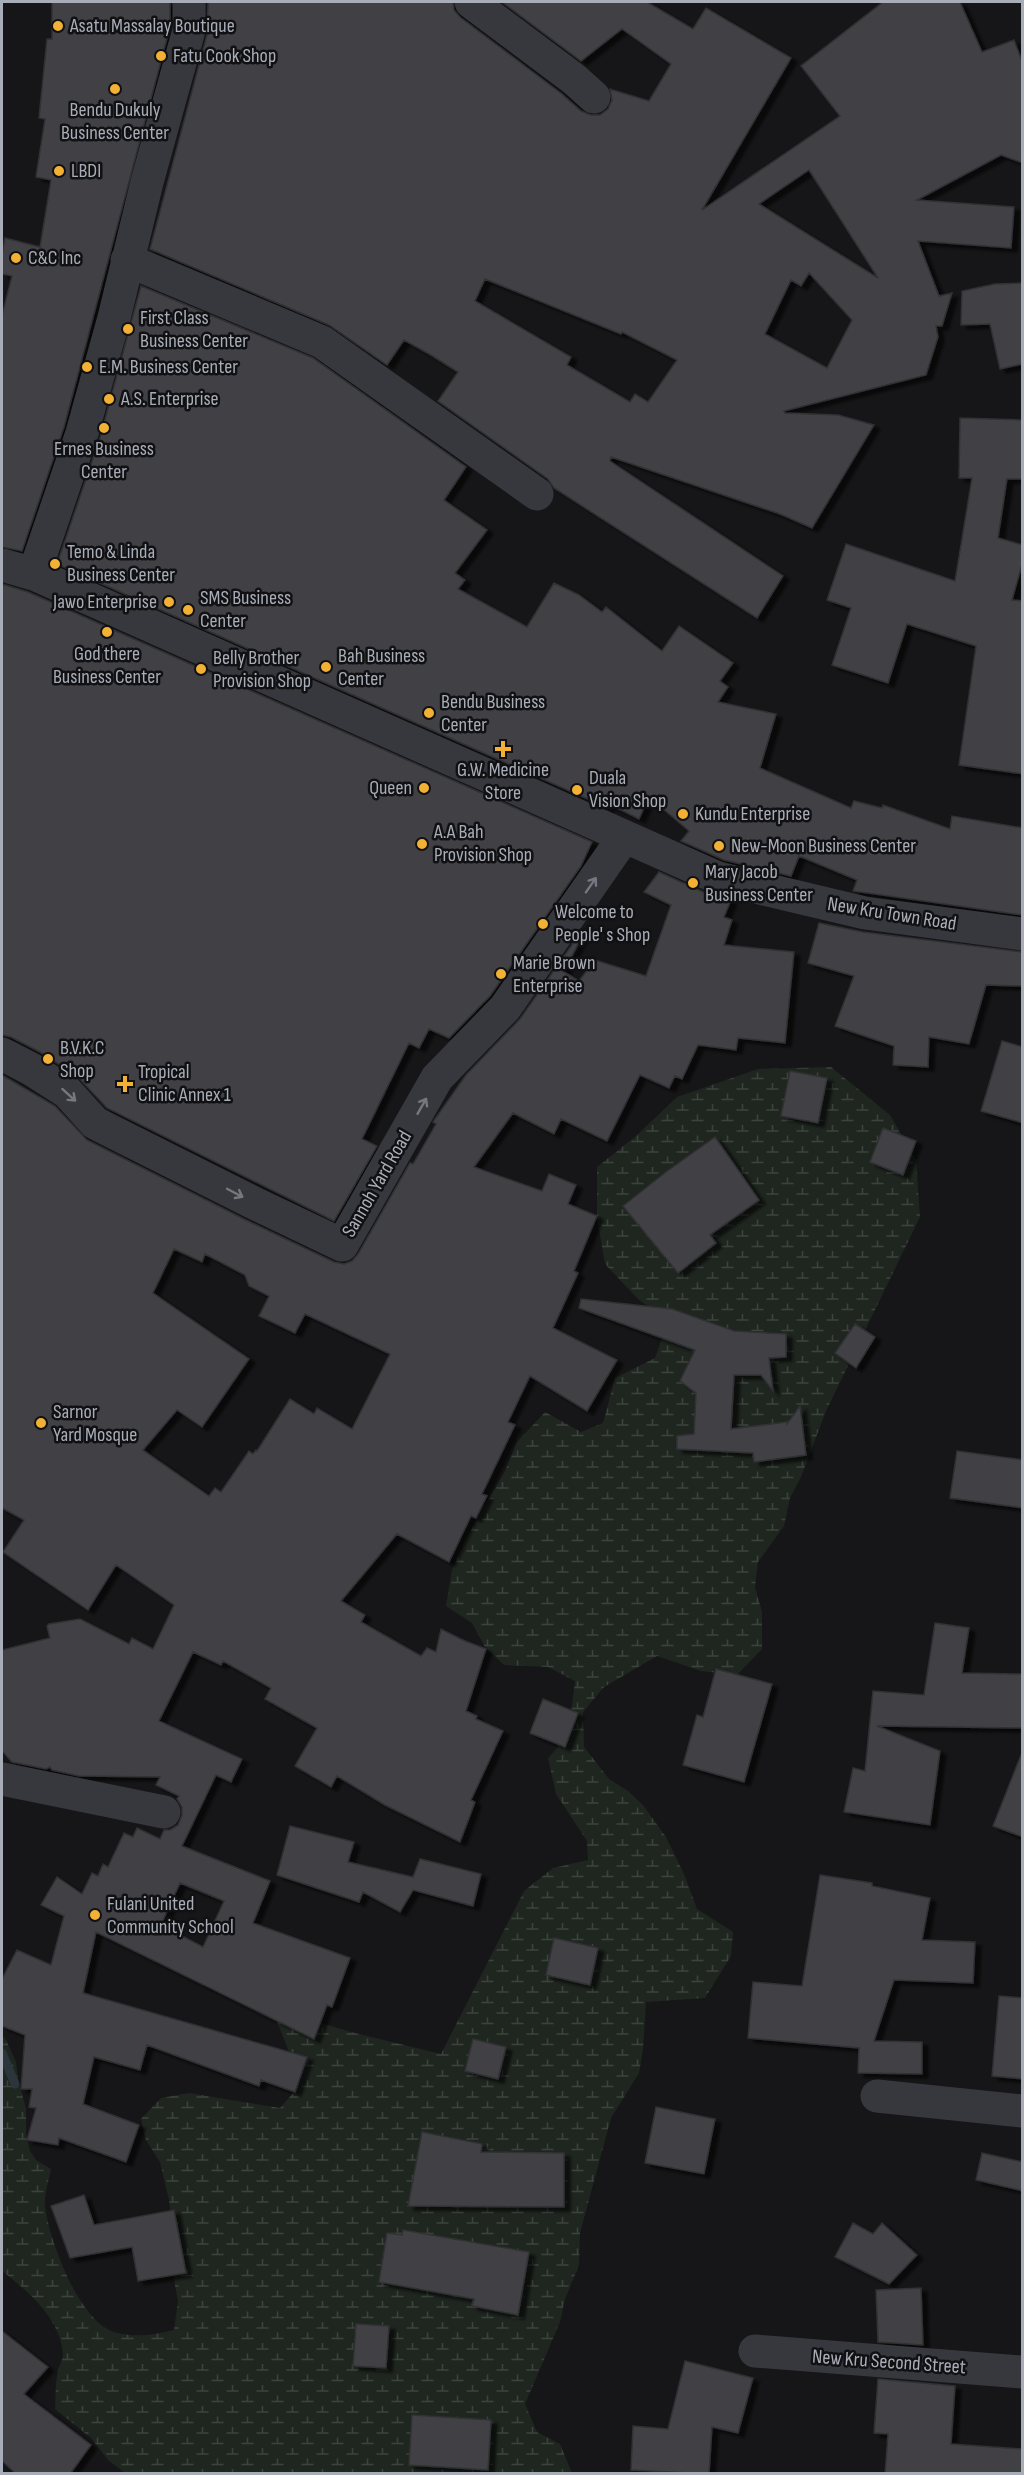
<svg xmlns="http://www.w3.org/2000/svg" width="1024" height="2475" font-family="'Sofia Sans Condensed',sans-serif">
	<defs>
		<pattern id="wetland-marsh" width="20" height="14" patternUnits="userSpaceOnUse" patternTransform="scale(1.5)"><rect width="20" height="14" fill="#1e261f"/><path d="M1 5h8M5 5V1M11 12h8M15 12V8" fill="none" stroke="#3c433d"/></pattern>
		<filter id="shadow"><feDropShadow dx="6" dy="4" stdDeviation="1.5" flood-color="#0009"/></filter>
	</defs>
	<rect width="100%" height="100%" fill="#161618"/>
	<path fill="url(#wetland-marsh)" d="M 831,1067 L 890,1115 L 916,1159 L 920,1217 L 826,1411 L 801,1477 L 790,1498 L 784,1526 L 758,1562 L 755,1587 L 762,1612 L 762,1649 L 737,1675 L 701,1671 L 657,1656 L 604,1687 L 583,1712 L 584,1747 L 609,1779 L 628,1791 L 643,1805 L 666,1837 L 684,1874 L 697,1909 L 733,1932 L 731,1956 L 705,1998 L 646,2002 L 643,2049 L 639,2073 L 611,2118 L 580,2233 L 579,2265 L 565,2299 L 560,2322 L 525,2404 L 537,2432 L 560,2444 L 572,2473 L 125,2473 L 108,2460 L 91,2438 L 55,2409 C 56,2397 55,2383 58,2371 C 59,2365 63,2360 63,2354 C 60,2318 28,2291 2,2271 L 2,2036 L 5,2038 L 16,2062 L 18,2081 L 26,2108 L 26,2134 L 30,2151 L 36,2160 L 51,2169 C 49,2180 44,2195 45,2206 C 49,2240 79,2321 114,2332 C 135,2338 154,2335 174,2330 L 178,2301 L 171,2264 L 173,2233 L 169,2200 L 160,2162 L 146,2140 L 141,2119 L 161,2098 L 189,2093 L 280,2108 L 294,2092 L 295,2067 L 276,2019 L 288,2013 L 351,2032 L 441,2054 L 524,1891 L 553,1868 L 588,1860 L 587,1841 L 556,1794 L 548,1758 L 568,1736 L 575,1681 L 548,1667 L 504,1665 L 485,1647 L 472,1623 L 446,1606 L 452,1570 L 465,1540 L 505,1471 L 517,1442 L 545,1412 L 581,1432 L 603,1423 L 615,1378 L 655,1358 L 668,1321 L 638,1299 L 605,1264 L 597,1218 L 597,1167 L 636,1136 L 677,1097 L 758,1069 Z"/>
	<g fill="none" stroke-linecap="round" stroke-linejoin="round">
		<path stroke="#2c353c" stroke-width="9" d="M 2,2053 L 15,2084"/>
	</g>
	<path fill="#404145" stroke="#303034" stroke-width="1.5" fill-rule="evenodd" filter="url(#shadow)" d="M 52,2 L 170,2 L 170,27 L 64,427 L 22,551 L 2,547 L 2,315 L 12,276 L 2,274 L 2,254 L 5,238 L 40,247 L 51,180 L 36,177 L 45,119 L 39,118 L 47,39 L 52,39 Z
		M 208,2 L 453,2 L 454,10 L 460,17 L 562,94 L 581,111 L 591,115 L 600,115 L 608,109 L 612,100 L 610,89 L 649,101 L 671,64 L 622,29 L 581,61 L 502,2 L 647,2 L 693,29 L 706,8 L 791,58 L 702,210 L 840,116 L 801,66 L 883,2 L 960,2 L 982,52 L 1014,40 L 1023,64 L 1023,163 L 1001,155 L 917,200 L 1014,207 L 1011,248 L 918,241 L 939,296 L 952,293 L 942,326 L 936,326 L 938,337 L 926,375 L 784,411 L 785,413 L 838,415 L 874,425 L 812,528 L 780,514 L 611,457 L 610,461 L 783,576 L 757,618 L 554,488 L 548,479 L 438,401 L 458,372 L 431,355 L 404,340 L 387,365 L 329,325 L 150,249 L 207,35 ZM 809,170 L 878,278 L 759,204 ZM 809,273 L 852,320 L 827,368 L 765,334 L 791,280 L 801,286 ZM 485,279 L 621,334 L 622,332 L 677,360 L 648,402 L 635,394 L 630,402 L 567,365 L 571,357 L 475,301 Z
		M 1023,283 L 1023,364 L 1000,369 L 990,324 L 961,325 L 962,291 L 995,284 Z
		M 141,286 L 313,358 L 466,467 L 444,500 L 487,530 L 455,573 L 465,580 L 458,589 L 527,627 L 554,583 L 579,595 L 602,612 L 606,607 L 662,651 L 679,626 L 733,663 L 720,681 L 728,687 L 718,702 L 776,714 L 760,768 L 851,808 L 854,801 L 882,808 L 883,805 L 950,829 L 952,816 L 1023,828 L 1022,915 L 853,891 L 857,880 L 799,856 L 791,876 L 724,860 L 681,841 L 689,831 L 649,797 L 639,819 L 609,804 L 608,808 L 57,564 L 100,438 Z
		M 960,418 L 1023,420 L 1023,479 L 1007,479 L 998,538 L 1023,545 L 1023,561 L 1012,600 L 1023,601 L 1023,774 L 959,765 L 976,646 L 907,624 L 888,683 L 832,665 L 851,608 L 827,600 L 846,544 L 955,581 L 972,478 L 959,478 Z
		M 2,584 L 28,592 L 592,842 L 581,866 L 490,996 L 449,1038 L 429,1029 L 419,1048 L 409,1043 L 362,1139 L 377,1146 L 334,1221 L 107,1108 L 77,1076 L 40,1052 L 11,1037 L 2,1035 Z
		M 659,872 L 710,895 L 731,900 L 724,917 L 732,920 L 724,945 L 794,952 L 785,1043 L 738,1038 L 736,1050 L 698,1045 L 682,1079 L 675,1076 L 669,1088 L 640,1075 L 607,1141 L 561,1119 L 554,1134 L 513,1113 L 474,1167 L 542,1191 L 549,1174 L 576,1185 L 568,1204 L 597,1216 L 574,1271 L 578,1273 L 553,1328 L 617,1360 L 587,1411 L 530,1376 L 508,1422 L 515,1425 L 482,1494 L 487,1496 L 476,1518 L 471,1516 L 449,1562 L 397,1534 L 341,1601 L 365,1615 L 361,1622 L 421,1656 L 427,1648 L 436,1652 L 441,1629 L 465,1641 L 486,1649 L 466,1711 L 477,1716 L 476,1719 L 503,1731 L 471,1800 L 475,1802 L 460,1842 L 385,1805 L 337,1776 L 331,1787 L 295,1766 L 317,1728 L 265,1699 L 271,1688 L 223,1661 L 221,1665 L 193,1652 L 159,1721 L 242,1759 L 231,1782 L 216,1775 L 182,1846 L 270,1881 L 253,1923 L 350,1958 L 332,2007 L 327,2005 L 314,2039 L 96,1932 L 83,1993 L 307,2057 L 295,2092 L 261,2080 L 259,2086 L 147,2045 L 140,2070 L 94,2057 L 83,2104 L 139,2125 L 126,2162 L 59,2138 L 58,2145 L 27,2140 L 36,2108 L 29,2107 L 32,2089 L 21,2089 L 25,2035 L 2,2026 L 2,1979 L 17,1950 L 51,1965 L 64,1916 L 41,1905 L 57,1877 L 82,1894 L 92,1873 L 98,1876 L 103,1864 L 108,1867 L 124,1833 L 133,1837 L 137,1828 L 160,1839 L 164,1830 L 170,1830 L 178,1825 L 182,1815 L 182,1807 L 177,1799 L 179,1796 L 156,1785 L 160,1777 L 79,1776 L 52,1770 L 50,1767 L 46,1769 L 12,1762 L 2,1751 L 2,1650 L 50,1638 L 47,1626 L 49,1624 L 80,1619 L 129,1644 L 132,1638 L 153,1649 L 174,1605 L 116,1565 L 88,1610 L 3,1552 L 24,1520 L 2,1508 L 2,1075 L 55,1106 L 87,1140 L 248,1221 L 334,1262 L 344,1264 L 352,1261 L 358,1254 L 410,1163 L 413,1164 L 436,1124 L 433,1122 L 435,1119 L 466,1075 L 520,1019 L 581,932 L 579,937 L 581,938 L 564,972 L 579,981 L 595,960 L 646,976 L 671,905 L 644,892 ZM 174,1249 L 202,1262 L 205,1254 L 245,1275 L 249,1286 L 269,1296 L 259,1316 L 295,1333 L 305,1314 L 390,1354 L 352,1429 L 317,1408 L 314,1414 L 290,1399 L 257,1451 L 256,1450 L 253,1454 L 249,1451 L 221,1492 L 215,1488 L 209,1496 L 143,1450 L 177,1410 L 202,1427 L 249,1359 L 153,1293 ZM 180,1883 L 224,1901 L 203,1947 L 161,1925 Z
		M 819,923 L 863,932 L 1022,952 L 1022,986 L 986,985 L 969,1044 L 929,1037 L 928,1067 L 893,1065 L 894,1046 L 835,1026 L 854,976 L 808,963 Z
		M 1002,1041 L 1023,1047 L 1023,1123 L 981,1111 Z
		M 790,1071 L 827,1078 L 818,1123 L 781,1116 Z
		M 883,1128 L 916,1141 L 903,1175 L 870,1162 Z
		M 715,1137 L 759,1200 L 710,1235 L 716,1243 L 678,1273 L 623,1206 L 666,1172 Z
		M 581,1299 L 672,1309 L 734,1331 L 786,1334 L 786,1357 L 769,1358 L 773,1391 L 761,1375 L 734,1375 L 731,1429 L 787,1422 L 787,1424 L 800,1406 L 806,1455 L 754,1462 L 753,1453 L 677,1449 L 677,1436 L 694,1434 L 696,1393 L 680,1381 L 695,1350 L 579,1308 Z
		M 855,1324 L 875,1337 L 856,1368 L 835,1353 Z
		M 957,1451 L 1023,1460 L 1023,1508 L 950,1498 Z
		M 935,1623 L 969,1628 L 962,1673 L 1023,1674 L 1023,1728 L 877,1726 L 940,1751 L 930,1825 L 844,1812 L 853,1768 L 865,1771 L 873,1691 L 924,1695 Z
		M 716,1669 L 772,1684 L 744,1782 L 683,1765 L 697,1715 L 703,1717 Z
		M 543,1699 L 578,1713 L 565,1747 L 530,1733 Z
		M 1021,1755 L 1023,1755 L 1023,1837 L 993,1826 Z
		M 290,1826 L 354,1842 L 348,1862 L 413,1877 L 420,1859 L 481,1874 L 473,1906 L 413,1890 L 400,1912 L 363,1892 L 359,1902 L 277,1875 Z
		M 820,1875 L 872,1883 L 872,1886 L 930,1898 L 922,1940 L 975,1942 L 973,1983 L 894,1980 L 874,2041 L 922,2042 L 922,2074 L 858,2073 L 859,2048 L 748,2038 L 753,1982 L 802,1986 Z
		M 554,1938 L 598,1948 L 590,1985 L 546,1975 Z
		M 999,1996 L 1023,1998 L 1023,2079 L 992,2076 Z
		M 473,2039 L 506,2047 L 498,2079 L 465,2071 Z
		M 656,2107 L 715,2119 L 704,2174 L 645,2163 Z
		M 422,2132 L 482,2144 L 481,2152 L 564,2153 L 564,2207 L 408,2206 Z
		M 982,2153 L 1023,2162 L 1023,2191 L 976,2180 Z
		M 84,2195 L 94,2225 L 174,2210 L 186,2273 L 138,2281 L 132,2247 L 70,2258 L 51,2206 Z
		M 853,2223 L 873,2234 L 882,2223 L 917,2255 L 889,2284 L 835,2257 Z
		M 403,2230 L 529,2252 L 518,2315 L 472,2306 L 474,2299 L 379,2282 L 387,2233 L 402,2235 Z
		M 921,2288 L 923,2345 L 878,2342 L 876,2290 Z
		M 356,2324 L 389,2326 L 386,2368 L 353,2366 Z
		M 2,2331 L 48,2367 L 24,2394 L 91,2445 L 70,2474 L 16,2474 L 2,2461 Z
		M 685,2361 L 753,2378 L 738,2433 L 712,2427 L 709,2474 L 631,2470 L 633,2426 L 668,2429 Z
		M 878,2379 L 955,2386 L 951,2444 L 1023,2449 L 1023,2474 L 885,2474 L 888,2434 L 874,2433 Z
		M 412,2415 L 491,2420 L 488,2470 L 409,2465 Z"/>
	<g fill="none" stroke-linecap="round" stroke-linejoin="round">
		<path stroke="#37383d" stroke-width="33" d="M 471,2 L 574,79 L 594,97
			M 127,260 L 322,342 L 537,494
			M 2,565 L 34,574 L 718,878 L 865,913 L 1022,934
			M 34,574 L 82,433 L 114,318 L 147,182 L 189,30 L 189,2
			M 2,1054 L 31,1069 L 67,1092 L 95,1123 L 256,1204 L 342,1245 L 437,1078 L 505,1008 L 624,837
			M 2,1779 L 164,1812
			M 877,2096 L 1022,2111
			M 755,2351 L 1022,2372"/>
	</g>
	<defs><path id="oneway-shaft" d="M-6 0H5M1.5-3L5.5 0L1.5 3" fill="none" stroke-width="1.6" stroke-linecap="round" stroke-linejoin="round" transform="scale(1.5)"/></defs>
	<g stroke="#757881">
		<use href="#oneway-shaft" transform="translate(591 885) rotate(-55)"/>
		<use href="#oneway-shaft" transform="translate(69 1095) rotate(42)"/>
		<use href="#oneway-shaft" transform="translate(422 1106) rotate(-60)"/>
		<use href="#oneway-shaft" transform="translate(235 1193) rotate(28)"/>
	</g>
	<g fill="#f2b134" stroke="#111113" stroke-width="2">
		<circle cx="58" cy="26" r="6"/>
		<circle cx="161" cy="56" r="6"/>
		<circle cx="115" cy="89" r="6"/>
		<circle cx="59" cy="171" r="6"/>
		<circle cx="16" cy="258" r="6"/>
		<circle cx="128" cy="329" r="6"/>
		<circle cx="87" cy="367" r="6"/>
		<circle cx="109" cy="399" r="6"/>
		<circle cx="104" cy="428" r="6"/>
		<circle cx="55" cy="564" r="6"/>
		<circle cx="169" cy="602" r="6"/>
		<circle cx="188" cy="610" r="6"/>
		<circle cx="107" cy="632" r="6"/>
		<circle cx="326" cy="667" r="6"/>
		<circle cx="201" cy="669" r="6"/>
		<circle cx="429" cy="713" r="6"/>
		<path d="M500 740h6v6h6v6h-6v6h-6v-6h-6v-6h6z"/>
		<circle cx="424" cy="788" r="6"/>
		<circle cx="577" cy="790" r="6"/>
		<circle cx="683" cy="814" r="6"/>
		<circle cx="422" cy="844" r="6"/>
		<circle cx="719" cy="846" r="6"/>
		<circle cx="693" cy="883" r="6"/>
		<circle cx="543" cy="924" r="6"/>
		<circle cx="501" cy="974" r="6"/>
		<circle cx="48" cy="1059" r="6"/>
		<path d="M122 1075h6v6h6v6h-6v6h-6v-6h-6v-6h6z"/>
		<circle cx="41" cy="1423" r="6"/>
		<circle cx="95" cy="1915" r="6"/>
	</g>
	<g text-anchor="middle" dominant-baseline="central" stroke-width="5" stroke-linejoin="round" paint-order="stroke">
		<g font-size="20" fill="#a8adb8" stroke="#111113" text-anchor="start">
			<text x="70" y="26">Asatu Massalay Boutique</text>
			<text x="173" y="56">Fatu Cook Shop</text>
			<text x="115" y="110" text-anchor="middle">Bendu Dukuly<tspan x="115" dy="23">Business Center</tspan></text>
			<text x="71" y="171">LBDI</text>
			<text x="28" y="258">C&amp;C Inc</text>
			<text x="140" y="318">First Class<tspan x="140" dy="23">Business Center</tspan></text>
			<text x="99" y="367">E.M. Business Center</text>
			<text x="121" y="399">A.S. Enterprise</text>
			<text x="104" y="449" text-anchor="middle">Ernes Business<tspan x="104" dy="23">Center</tspan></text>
			<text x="67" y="552">Temo &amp; Linda<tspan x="67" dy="23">Business Center</tspan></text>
			<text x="200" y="598">SMS Business<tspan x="200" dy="23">Center</tspan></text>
			<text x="157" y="602" text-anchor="end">Jawo Enterprise</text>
			<text x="107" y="654" text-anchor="middle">God there<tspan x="107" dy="23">Business Center</tspan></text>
			<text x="338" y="656">Bah Business<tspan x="338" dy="23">Center</tspan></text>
			<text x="213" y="658">Belly Brother<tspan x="213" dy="23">Provision Shop</tspan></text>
			<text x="441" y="702">Bendu Business<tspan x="441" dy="23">Center</tspan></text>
			<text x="503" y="770" text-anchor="middle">G.W. Medicine<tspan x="503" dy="23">Store</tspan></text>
			<text x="589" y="778">Duala<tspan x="589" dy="23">Vision Shop</tspan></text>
			<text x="412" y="788" text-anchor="end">Queen</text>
			<text x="695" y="814">Kundu Enterprise</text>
			<text x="434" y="832">A.A Bah<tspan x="434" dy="23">Provision Shop</tspan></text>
			<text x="731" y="846">New-Moon Business Center</text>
			<text x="705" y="872">Mary Jacob<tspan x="705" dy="23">Business Center</tspan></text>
			<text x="555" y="912">Welcome to<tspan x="555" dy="23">People' s Shop</tspan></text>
			<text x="513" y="963">Marie Brown<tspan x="513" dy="23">Enterprise</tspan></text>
			<text x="60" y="1048">B.V.K.C<tspan x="60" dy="23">Shop</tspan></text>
			<text x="138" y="1072">Tropical<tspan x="138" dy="23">Clinic Annex 1</tspan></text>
			<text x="53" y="1412">Sarnor<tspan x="53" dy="23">Yard Mosque</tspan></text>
			<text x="107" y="1904">Fulani United<tspan x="107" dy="23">Community School</tspan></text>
		</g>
		<g font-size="20" fill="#a8adb8" stroke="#111113">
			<text transform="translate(892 914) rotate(9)">New Kru Town Road</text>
			<text transform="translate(377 1184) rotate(-60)">Sannoh Yard Road</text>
			<text transform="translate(889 2362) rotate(4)">New Kru Second Street</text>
		</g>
	</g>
	<rect width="1024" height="2475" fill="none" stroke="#a8adb8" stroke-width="6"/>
</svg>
